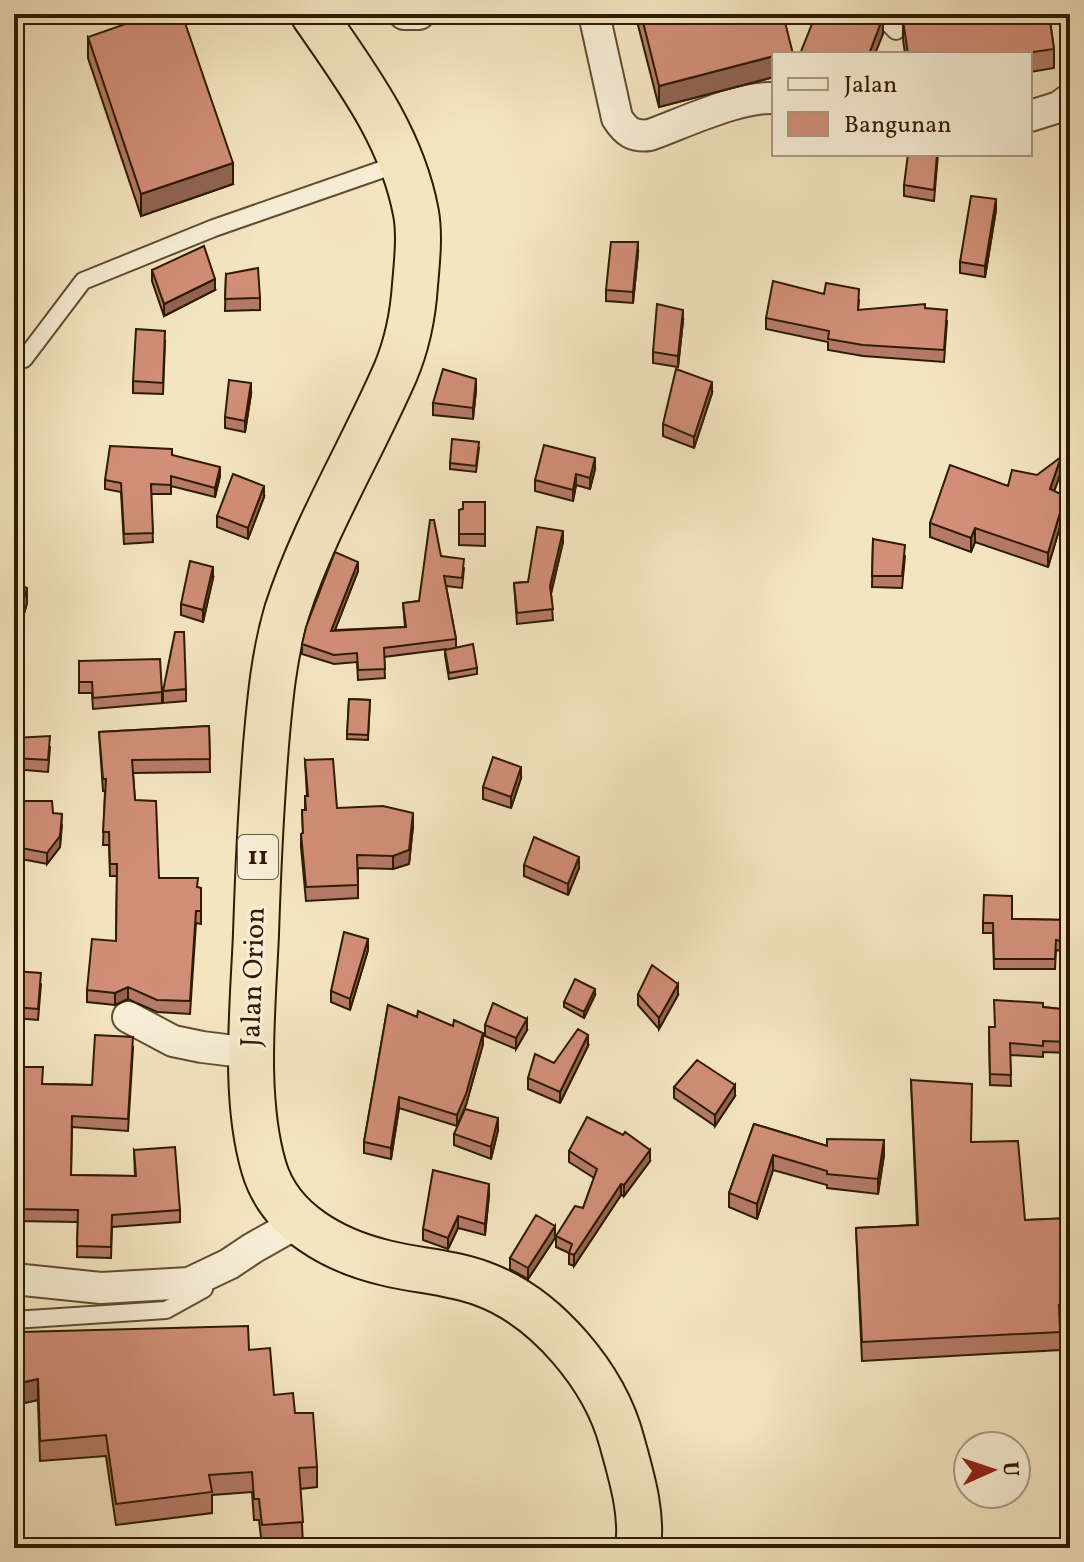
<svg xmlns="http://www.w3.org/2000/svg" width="1084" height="1562" font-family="Vollkorn,serif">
	<rect width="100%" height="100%" fill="#f4e5c1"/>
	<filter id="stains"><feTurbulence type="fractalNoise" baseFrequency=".0025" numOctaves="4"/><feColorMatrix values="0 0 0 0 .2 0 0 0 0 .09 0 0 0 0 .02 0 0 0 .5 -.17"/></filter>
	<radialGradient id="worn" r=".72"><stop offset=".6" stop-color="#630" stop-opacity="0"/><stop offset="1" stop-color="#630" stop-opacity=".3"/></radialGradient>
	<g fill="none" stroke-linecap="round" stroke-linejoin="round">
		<defs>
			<path id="lane" d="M 879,14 L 896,31
				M 24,359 L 83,281 L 214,228 L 398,164
				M 14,1320 L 166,1310 L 204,1289"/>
			<path id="street" d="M 404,14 L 419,14
				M 594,14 L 617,118 C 626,132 633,137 650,135 C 683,123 740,96 774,98
				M 1030,116 L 1059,107 L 1070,99
				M 128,1017 L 173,1041 L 202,1047 L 251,1053
				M 14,1279 L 101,1288 L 189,1283 L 229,1264 L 253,1248 L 299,1222"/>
			<path id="highway" d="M 313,14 C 356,76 402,137 416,213 C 420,235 417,262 415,285 C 413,315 407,345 395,373 C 360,453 314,528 287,611 C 274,655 270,699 266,745 C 261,808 258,871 256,934 C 253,1007 243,1097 264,1168 C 280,1222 335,1251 386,1263 C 419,1271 451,1272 483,1284 C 546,1307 605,1377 622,1442 C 631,1475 643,1513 638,1548"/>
		</defs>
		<use href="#lane" stroke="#604e30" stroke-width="20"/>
		<use href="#street" stroke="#604e30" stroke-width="34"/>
		<use href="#highway" stroke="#2f1b00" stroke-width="48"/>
		<use href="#lane" stroke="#f8eed7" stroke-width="16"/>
		<use href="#street" stroke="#f8eed7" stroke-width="30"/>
		<use href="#highway" stroke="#f4e5c1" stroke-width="44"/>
	</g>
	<path fill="#b47a67" stroke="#2f1b00" stroke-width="2" d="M 638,14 L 783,14 L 774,54 L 774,77 L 659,107 L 638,25 Z
		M 899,14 L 1049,14 L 1054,49 L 1054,68 L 1030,72 L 1030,54 L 905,54 L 903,39 L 903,24 L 900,20 Z
		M 88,37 L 233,184 L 141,216 L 88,58 Z
		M 938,154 L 934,201 L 904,196 L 904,185 Z
		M 996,210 L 985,277 L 960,273 L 960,262 Z
		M 638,253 L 633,303 L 606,301 L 606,290 Z
		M 152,270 L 215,290 L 164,316 L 152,281 Z
		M 226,274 L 260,298 L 260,310 L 225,311 Z
		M 824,294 L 859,300 L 858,310 L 925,308 L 947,321 L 944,362 L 863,356 L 828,350 L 828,342 L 766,329 L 766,318 Z
		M 683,321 L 678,367 L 653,363 L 653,352 Z
		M 165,342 L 163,394 L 133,393 L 133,381 Z
		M 476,390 L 473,419 L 433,415 L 433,403 Z
		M 712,393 L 694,448 L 663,436 L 663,424 Z
		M 251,394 L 245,432 L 225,428 L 225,417 Z
		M 479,448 L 476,472 L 450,469 L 450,463 Z
		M 172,455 L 220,476 L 215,497 L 171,486 L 171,494 L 151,494 L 153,542 L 124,544 L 121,492 L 105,489 L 105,480 Z
		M 595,469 L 590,489 L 576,485 L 573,501 L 535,491 L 535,480 Z
		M 1061,472 L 1054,491 L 1065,510 L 1048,567 L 975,542 L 971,552 L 930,537 L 930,523 L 1008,486 L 1037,475 Z
		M 264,497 L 248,539 L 217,527 L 217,516 Z
		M 485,502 L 485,546 L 459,545 L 459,510 L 463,509 Z
		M 873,539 L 905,556 L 902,588 L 872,587 Z
		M 563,542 L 551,594 L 553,620 L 517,624 L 514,583 L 528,582 Z
		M 441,556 L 464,568 L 462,588 L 446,586 L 456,639 L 456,648 L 477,668 L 477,674 L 449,679 L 445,655 L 445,650 L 447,649 L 384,657 L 385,678 L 358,680 L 357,662 L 334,664 L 302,654 L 302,644 L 358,571 L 335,630 L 405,627 L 403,603 L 419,601 Z
		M 213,578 L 203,622 L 181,615 L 181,604 Z
		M 14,584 L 27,603 L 19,631 L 14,629 Z
		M 79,661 L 162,692 L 162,703 L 93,709 L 92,693 L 79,693 Z
		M 186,689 L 186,701 L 163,703 L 163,691 Z
		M 349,699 L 370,700 L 368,740 L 347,739 Z
		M 209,726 L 210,772 L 133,773 L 135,800 L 159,878 L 201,888 L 201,924 L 196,923 L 190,1014 L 157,1012 L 128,999 L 115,1005 L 87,1002 L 87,990 L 116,941 L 117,876 L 110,876 L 109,845 L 103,845 L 105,791 L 103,791 L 99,732 Z
		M 14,738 L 50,747 L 48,772 L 14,769 Z
		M 305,760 L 337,808 L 413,826 L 409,864 L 393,869 L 358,868 L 358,898 L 306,901 L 301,847 L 301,834 L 303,833 L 302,810 L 305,810 L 305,796 L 307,796 Z
		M 521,778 L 511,808 L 483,799 L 483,787 Z
		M 21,801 L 53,813 L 62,825 L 60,847 L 47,864 L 21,859 Z
		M 524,865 L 579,868 L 568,895 L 524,876 Z
		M 1012,919 L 1070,920 L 1070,953 L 1056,950 L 1055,969 L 994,969 L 993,933 L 983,933 L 983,923 Z
		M 368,950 L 350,1010 L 331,1002 L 331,991 Z
		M 14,971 L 41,984 L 38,1020 L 14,1018 Z
		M 638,994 L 678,995 L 659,1029 L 638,1005 Z
		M 595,995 L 584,1018 L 564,1007 L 564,1002 Z
		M 388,1005 L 483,1044 L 466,1105 L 457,1126 L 399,1108 L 391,1159 L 364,1153 L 364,1142 Z
		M 1043,1007 L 1070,1010 L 1070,1053 L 1043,1052 L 1043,1057 L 1010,1055 L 1011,1086 L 990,1085 L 989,1027 L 995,1027 Z
		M 485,1025 L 527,1030 L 516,1049 L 485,1036 Z
		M 588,1046 L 560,1103 L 528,1089 L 528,1078 Z
		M 133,1048 L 128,1131 L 72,1127 L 71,1175 L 135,1176 L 134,1150 L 180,1210 L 180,1222 L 112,1227 L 111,1258 L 77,1257 L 78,1222 L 15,1221 L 14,1067 L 43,1084 L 92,1085 Z
		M 911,1080 L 971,1142 L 1025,1220 L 1070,1218 L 1070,1323 L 1060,1323 L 1060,1350 L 862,1361 L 856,1228 L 917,1225 Z
		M 674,1087 L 735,1096 L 715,1126 L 674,1098 Z
		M 754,1124 L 827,1146 L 884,1155 L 878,1194 L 827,1188 L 827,1185 L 773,1170 L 757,1219 L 729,1207 L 729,1193 Z
		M 498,1130 L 491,1159 L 454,1145 L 454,1134 Z
		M 569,1151 L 650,1161 L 624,1196 L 621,1195 L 574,1266 L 569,1264 L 569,1253 L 556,1247 L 556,1236 L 583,1208 L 594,1178 L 569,1162 Z
		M 489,1195 L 485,1235 L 458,1228 L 448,1249 L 423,1240 L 423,1229 Z
		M 555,1238 L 528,1279 L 510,1269 L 510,1258 Z
		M 19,1332 L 249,1350 L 274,1395 L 295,1413 L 317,1467 L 317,1487 L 300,1489 L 303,1543 L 262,1546 L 259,1520 L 254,1520 L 252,1492 L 212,1495 L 212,1513 L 116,1525 L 106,1456 L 40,1461 L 38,1400 L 20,1404 Z"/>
	<path fill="#926354" stroke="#2f1b00" stroke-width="2" d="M 883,17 L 883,34 L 875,54 L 869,54 Z
		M 774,56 L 774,77 L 659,107 L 659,86 Z
		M 233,163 L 233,184 L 141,216 L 141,194 Z
		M 996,199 L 996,210 L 985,277 L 985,266 Z
		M 638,242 L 638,253 L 633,303 L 633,292 Z
		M 215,279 L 215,290 L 164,316 L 164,304 Z
		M 683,310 L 683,321 L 678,367 L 678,356 Z
		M 476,379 L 476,390 L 473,419 L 473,408 Z
		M 712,382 L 712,393 L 694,448 L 694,437 Z
		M 251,383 L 251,394 L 245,432 L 245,421 Z
		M 1061,457 L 1061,472 L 1050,503 L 1050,489 Z
		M 595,458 L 595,469 L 590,489 L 590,478 Z
		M 220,467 L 220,476 L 215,497 L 215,488 Z
		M 576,474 L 576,485 L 573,501 L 573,490 Z
		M 264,486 L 264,497 L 248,539 L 248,528 Z
		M 1065,496 L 1065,510 L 1048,567 L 1048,553 Z
		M 975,528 L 975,542 L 971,552 L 971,538 Z
		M 563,531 L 563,542 L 550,597 L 550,586 Z
		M 358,562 L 358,571 L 331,640 L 331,631 Z
		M 213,567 L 213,578 L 203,622 L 203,610 Z
		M 27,588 L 27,603 L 19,631 L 19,616 Z
		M 521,767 L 521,778 L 511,808 L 511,797 Z
		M 413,813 L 413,826 L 409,864 L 393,869 L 393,856 Z
		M 62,814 L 60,847 L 47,864 L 47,853 Z
		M 579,857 L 579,868 L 568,895 L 568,884 Z
		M 368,939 L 368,950 L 350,1010 L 350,999 Z
		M 678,984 L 678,995 L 659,1029 L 659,1018 Z
		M 128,987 L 128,999 L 115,1005 L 115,993 Z
		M 595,989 L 595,995 L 584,1018 L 584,1012 Z
		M 527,1019 L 527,1030 L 516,1049 L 516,1038 Z
		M 483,1033 L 483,1044 L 466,1105 L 457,1126 L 457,1115 Z
		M 588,1035 L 588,1046 L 560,1103 L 560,1092 Z
		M 735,1085 L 735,1096 L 715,1126 L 715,1115 Z
		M 399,1097 L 399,1108 L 391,1159 L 391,1148 Z
		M 498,1118 L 498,1130 L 491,1159 L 491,1147 Z
		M 884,1140 L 884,1155 L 878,1194 L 878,1179 Z
		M 650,1150 L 650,1161 L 624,1196 L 624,1185 Z
		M 773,1155 L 773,1170 L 757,1219 L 757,1204 Z
		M 489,1184 L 489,1195 L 485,1235 L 485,1224 Z
		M 621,1184 L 621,1195 L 574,1266 L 574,1255 Z
		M 458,1216 L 458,1228 L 448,1249 L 448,1238 Z
		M 555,1226 L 555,1238 L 528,1279 L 528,1268 Z
		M 38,1379 L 38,1400 L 20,1404 L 20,1383 Z"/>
	<path fill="#d18e78" stroke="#2f1b00" stroke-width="2" d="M 154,14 L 182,14 L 233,163 L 141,194 L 88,37 Z
		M 641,14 L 783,14 L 793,54 L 774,54 L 774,56 L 659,86 Z
		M 816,14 L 874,14 L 883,17 L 869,54 L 800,54 Z
		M 905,14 L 1049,14 L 1054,49 L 1020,54 L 908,54 L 903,20 Z
		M 908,154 L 937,154 L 934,190 L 904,185 Z
		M 971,196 L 996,199 L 985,266 L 960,262 Z
		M 611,242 L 638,242 L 633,292 L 606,290 Z
		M 204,246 L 215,279 L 164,304 L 152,270 Z
		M 258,268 L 260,298 L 225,299 L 226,274 Z
		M 773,281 L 824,294 L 826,283 L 859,289 L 858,310 L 925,304 L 925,308 L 947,310 L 944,350 L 863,345 L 828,339 L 829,331 L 766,318 Z
		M 657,304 L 683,310 L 678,356 L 653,352 Z
		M 136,329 L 165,331 L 163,383 L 133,381 Z
		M 443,369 L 476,379 L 473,408 L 433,403 Z
		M 676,369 L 712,382 L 694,437 L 663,424 Z
		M 229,380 L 251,383 L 245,421 L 225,417 Z
		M 452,439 L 479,442 L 476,466 L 450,463 Z
		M 544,445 L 595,458 L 590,478 L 576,474 L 573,490 L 535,480 Z
		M 110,446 L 172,449 L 172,455 L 220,467 L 215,488 L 171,476 L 171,485 L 151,484 L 153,533 L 124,534 L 121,483 L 105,480 Z
		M 1061,457 L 1050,489 L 1065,496 L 1048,553 L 975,528 L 971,538 L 930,523 L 950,465 L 1008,486 L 1012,470 L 1037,475 Z
		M 233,474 L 264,486 L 248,528 L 217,516 Z
		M 463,502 L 485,502 L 485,534 L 459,534 L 459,510 L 463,509 Z
		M 430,520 L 434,520 L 441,556 L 464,559 L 462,578 L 444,576 L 456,639 L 384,648 L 385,669 L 358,670 L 357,653 L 334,655 L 302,644 L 306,627 L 335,552 L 358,562 L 331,631 L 406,627 L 403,603 L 419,601 Z
		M 537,527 L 563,531 L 550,586 L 553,609 L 517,613 L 514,583 L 528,582 Z
		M 873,539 L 905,545 L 902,576 L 872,576 Z
		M 190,561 L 213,567 L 203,610 L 181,604 Z
		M 14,584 L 27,588 L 19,616 L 14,614 Z
		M 175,632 L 184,632 L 186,689 L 163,691 Z
		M 473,644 L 477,668 L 449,673 L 445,650 Z
		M 160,659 L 162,692 L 93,698 L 92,682 L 79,682 L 79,661 Z
		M 349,699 L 370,700 L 368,735 L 347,734 Z
		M 209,726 L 210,759 L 132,760 L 135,800 L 156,801 L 159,878 L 198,878 L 197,887 L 201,888 L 201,911 L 196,911 L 190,1001 L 157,1000 L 128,987 L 115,993 L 87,990 L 92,939 L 116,941 L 117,864 L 110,864 L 109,832 L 103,832 L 106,779 L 103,779 L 99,732 Z
		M 50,736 L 48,760 L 14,758 L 14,738 Z
		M 493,757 L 521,767 L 511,797 L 483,787 Z
		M 333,759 L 337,808 L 383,806 L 413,813 L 409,850 L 393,856 L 357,855 L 358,885 L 306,887 L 301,834 L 303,833 L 302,810 L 306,810 L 305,796 L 308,796 L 305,760 Z
		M 21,801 L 52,801 L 53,813 L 62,814 L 60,836 L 47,853 L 21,848 Z
		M 534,837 L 579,857 L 568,884 L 524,865 Z
		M 984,895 L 1012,896 L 1012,919 L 1070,920 L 1070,943 L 1056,940 L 1055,959 L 994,959 L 993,923 L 983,923 Z
		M 344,932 L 368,939 L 350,999 L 331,991 Z
		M 652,965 L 678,984 L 659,1018 L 638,994 Z
		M 14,971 L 41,973 L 38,1009 L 14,1007 Z
		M 575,979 L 595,989 L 584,1012 L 564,1002 Z
		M 994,1000 L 1043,1003 L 1043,1007 L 1070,1010 L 1070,1042 L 1043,1041 L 1043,1046 L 1010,1043 L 1011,1075 L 990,1074 L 989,1027 L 995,1027 Z
		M 493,1003 L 527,1019 L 516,1038 L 485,1025 Z
		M 388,1005 L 417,1017 L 418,1011 L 453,1026 L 454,1020 L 483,1033 L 466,1094 L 457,1115 L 399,1097 L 391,1148 L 364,1142 Z
		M 578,1029 L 588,1035 L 560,1092 L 528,1078 L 535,1054 L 554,1063 Z
		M 95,1035 L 133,1037 L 128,1119 L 72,1116 L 71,1175 L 136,1176 L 134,1150 L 175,1147 L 180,1210 L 112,1215 L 111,1247 L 77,1246 L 78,1210 L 15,1209 L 16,1166 L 14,1166 L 14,1067 L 43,1067 L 42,1084 L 92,1085 Z
		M 697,1060 L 735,1085 L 715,1115 L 674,1087 Z
		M 911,1080 L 972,1084 L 971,1142 L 1018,1141 L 1025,1220 L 1070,1218 L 1070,1304 L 1059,1305 L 1060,1332 L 862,1342 L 856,1228 L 918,1225 Z
		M 465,1109 L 498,1118 L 491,1147 L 454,1134 Z
		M 587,1117 L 623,1135 L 625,1132 L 650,1150 L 624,1185 L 621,1184 L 574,1255 L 569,1253 L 572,1244 L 556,1236 L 575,1206 L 583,1208 L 597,1169 L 569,1151 Z
		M 754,1124 L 827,1146 L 827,1139 L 884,1140 L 878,1179 L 827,1174 L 827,1171 L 773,1155 L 757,1204 L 729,1193 Z
		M 433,1170 L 489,1184 L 485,1224 L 458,1216 L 448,1238 L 423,1229 Z
		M 536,1215 L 555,1226 L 528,1268 L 510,1258 Z
		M 248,1326 L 249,1350 L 270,1348 L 274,1395 L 293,1393 L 295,1413 L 313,1413 L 317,1467 L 299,1468 L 303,1522 L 262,1525 L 259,1499 L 254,1499 L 252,1472 L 209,1475 L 212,1492 L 116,1504 L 106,1435 L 40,1441 L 38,1379 L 20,1383 L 19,1332 Z
		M 167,1545 L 167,1548 L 129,1548 L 129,1547 Z"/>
	<g text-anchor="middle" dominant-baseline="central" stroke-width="6" stroke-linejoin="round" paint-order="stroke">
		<rect fill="#f8eed7" stroke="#6b5a40" stroke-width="2" x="238" y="835" width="40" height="44" rx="6"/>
		<g font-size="26" font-weight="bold" fill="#2f1b00">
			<text x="258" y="857">11</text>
		</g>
		<g font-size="28" fill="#2f1b00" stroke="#f8eed7">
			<text transform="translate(254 977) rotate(-88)">Jalan Orion</text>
		</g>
	</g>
	<rect width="1084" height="1562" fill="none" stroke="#f4e5c1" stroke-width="48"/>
	<rect x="16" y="16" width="1052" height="1530" fill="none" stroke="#2f1b00" stroke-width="4"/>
	<rect x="24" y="24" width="1036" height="1514" fill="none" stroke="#2f1b00" stroke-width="2"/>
	<rect x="772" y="52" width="260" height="104" fill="#f8eed7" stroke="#a89a81" stroke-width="2"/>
	<rect x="788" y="78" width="40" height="12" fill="#f8eed7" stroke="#a89a81" stroke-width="2"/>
	<text x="844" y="92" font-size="24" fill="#2f1b00">Jalan</text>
	<rect x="788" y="112" width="40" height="24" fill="#d18e78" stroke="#a89a81" stroke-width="2"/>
	<text x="844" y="132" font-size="24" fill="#2f1b00">Bangunan</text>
	<g transform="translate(992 1470) rotate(87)"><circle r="38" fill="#f8eed7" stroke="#a89a81" stroke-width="2"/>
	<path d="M0-6L14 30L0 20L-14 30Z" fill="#8f2418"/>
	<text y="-12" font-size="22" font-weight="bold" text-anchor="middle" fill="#2f1b00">U</text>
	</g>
	<rect width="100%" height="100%" filter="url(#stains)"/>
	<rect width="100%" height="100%" fill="url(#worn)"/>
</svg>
